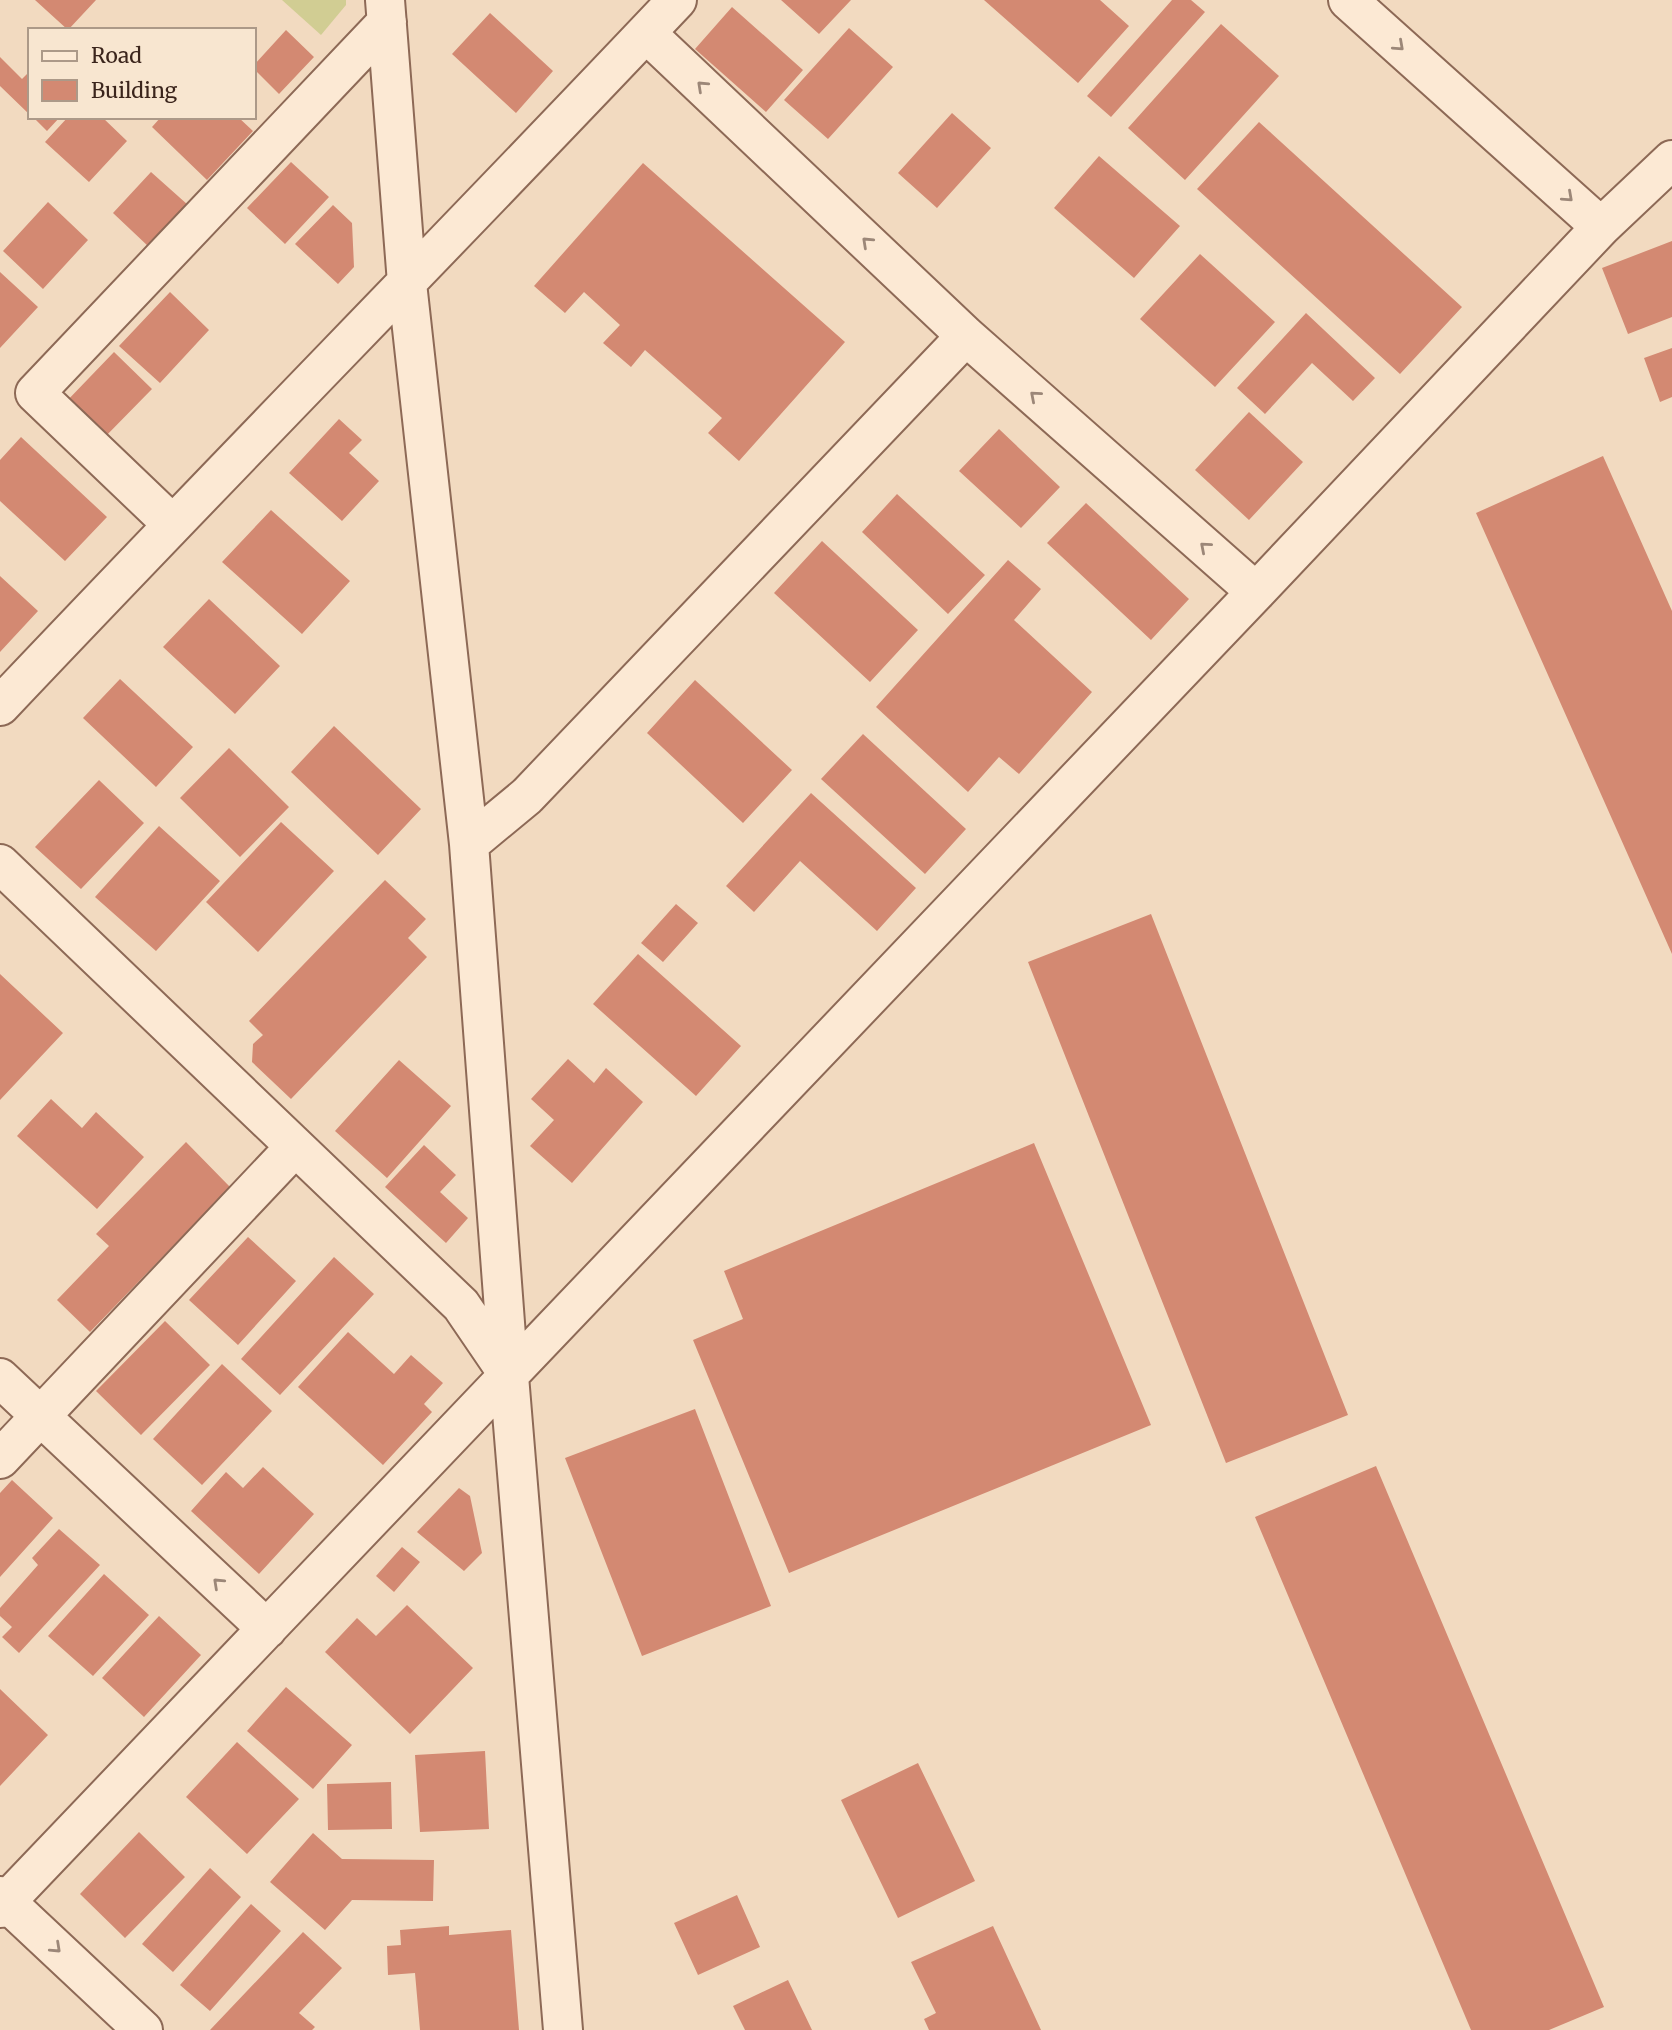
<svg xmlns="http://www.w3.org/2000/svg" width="1672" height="2030" font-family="Merriweather,serif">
	<rect width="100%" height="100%" fill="#f2dac0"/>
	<path fill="#d1cd93" d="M 282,0 L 346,0 L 346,5 L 321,35 Z"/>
	<path fill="#d38972" d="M 35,0 L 96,0 L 68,30 Z
		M 781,0 L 851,0 L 819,34 Z
		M 984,0 L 1100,0 L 1129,26 L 1078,83 Z
		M 1172,0 L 1191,0 L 1205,12 L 1111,117 L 1087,96 Z
		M 732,7 L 803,70 L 766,112 L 695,49 Z
		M 490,13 L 553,71 L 516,113 L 452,54 Z
		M 1221,24 L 1279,76 L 1185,180 L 1128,128 Z
		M 849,28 L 893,67 L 828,139 L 784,100 Z
		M 286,30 L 314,57 L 279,94 L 254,69 L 254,65 Z
		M 0,57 L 22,79 L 30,71 L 30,115 L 0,86 Z
		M 952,113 L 991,148 L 937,208 L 898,173 Z
		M 33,117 L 60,117 L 47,131 Z
		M 68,117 L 102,117 L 127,141 L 89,182 L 45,142 Z
		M 161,117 L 238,117 L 253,131 L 207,180 L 152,127 Z
		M 1259,122 L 1462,307 L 1400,374 L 1197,189 Z
		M 1099,156 L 1180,226 L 1134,278 L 1054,208 Z
		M 291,162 L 329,197 L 285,244 L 247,208 Z
		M 643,163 L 845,342 L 739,461 L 708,433 L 722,418 L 645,350 L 631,367 L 603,343 L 620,325 L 584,292 L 565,313 L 534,286 Z
		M 151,172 L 188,205 L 149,247 L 113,213 Z
		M 48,202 L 88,240 L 43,289 L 3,251 Z
		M 333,205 L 352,223 L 354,267 L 338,284 L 295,244 Z
		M 1672,241 L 1672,317 L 1628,334 L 1602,268 Z
		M 1200,254 L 1275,322 L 1215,387 L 1140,319 Z
		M 0,272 L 38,307 L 0,348 Z
		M 170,292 L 209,330 L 160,383 L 119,346 Z
		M 1306,313 L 1375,378 L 1353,401 L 1312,363 L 1265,414 L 1237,388 Z
		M 1672,348 L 1672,397 L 1660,402 L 1644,358 Z
		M 114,352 L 152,389 L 101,441 L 63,405 Z
		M 1249,412 L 1303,462 L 1249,520 L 1195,470 Z
		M 339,419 L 362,440 L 349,453 L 379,481 L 342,521 L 289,473 Z
		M 999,429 L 1060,487 L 1021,528 L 959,471 Z
		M 21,437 L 107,517 L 65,561 L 0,501 L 0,460 Z
		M 1603,456 L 1672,611 L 1672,954 L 1476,513 Z
		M 897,494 L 985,575 L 948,614 L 862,532 Z
		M 1086,503 L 1189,599 L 1151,640 L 1047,543 Z
		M 271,510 L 350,581 L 302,634 L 222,562 Z
		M 822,541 L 918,630 L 870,682 L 774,593 Z
		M 1008,560 L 1041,589 L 1014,620 L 1092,692 L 1019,774 L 999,757 L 968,792 L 876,707 Z
		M 0,576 L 38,611 L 0,652 Z
		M 209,599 L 280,666 L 235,714 L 163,647 Z
		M 120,679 L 193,747 L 156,787 L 83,718 Z
		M 695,680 L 792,770 L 743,823 L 647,733 Z
		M 334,726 L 421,809 L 378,855 L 291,772 Z
		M 863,734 L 966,829 L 925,874 L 821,779 Z
		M 229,748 L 289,807 L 240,857 L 180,798 Z
		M 99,780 L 144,823 L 81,889 L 35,847 Z
		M 811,793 L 916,888 L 877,931 L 800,861 L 754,912 L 726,886 Z
		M 281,822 L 334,871 L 258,952 L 206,902 Z
		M 159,826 L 220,881 L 156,951 L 95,897 Z
		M 385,880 L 426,919 L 408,938 L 427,957 L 291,1099 L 252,1062 L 253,1044 L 263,1035 L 249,1021 Z
		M 676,904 L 698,923 L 663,962 L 641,943 Z
		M 1151,914 L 1348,1415 L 1226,1463 L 1028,962 Z
		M 638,954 L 741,1046 L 696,1096 L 593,1004 Z
		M 0,974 L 63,1033 L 0,1100 Z
		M 568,1059 L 594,1083 L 606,1068 L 643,1102 L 572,1183 L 530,1146 L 554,1120 L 531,1099 Z
		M 399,1060 L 451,1106 L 387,1178 L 335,1131 Z
		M 51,1099 L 82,1128 L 96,1112 L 144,1157 L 97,1209 L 17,1136 Z
		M 186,1142 L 230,1187 L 90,1332 L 57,1300 L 109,1246 L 96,1234 Z
		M 1034,1143 L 1151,1425 L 789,1573 L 693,1340 L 743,1319 L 724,1271 Z
		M 424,1145 L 456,1175 L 440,1192 L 468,1218 L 446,1243 L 385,1187 Z
		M 248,1237 L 296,1281 L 238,1345 L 189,1300 Z
		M 334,1257 L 374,1294 L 280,1395 L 241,1359 Z
		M 165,1321 L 210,1365 L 141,1435 L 96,1391 Z
		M 348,1332 L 394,1374 L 411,1355 L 443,1383 L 424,1404 L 432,1412 L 383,1465 L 298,1387 Z
		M 222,1364 L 272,1411 L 202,1485 L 153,1439 Z
		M 695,1409 L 771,1606 L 642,1656 L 565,1458 Z
		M 1376,1466 L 1604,2007 L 1549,2030 L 1471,2030 L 1255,1517 Z
		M 263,1467 L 314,1514 L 259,1574 L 191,1511 L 226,1472 L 243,1488 Z
		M 12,1480 L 53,1518 L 0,1577 L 0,1493 Z
		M 459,1488 L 470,1496 L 482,1553 L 464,1571 L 417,1532 Z
		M 59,1529 L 100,1565 L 19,1653 L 2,1637 L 12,1627 L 0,1616 L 0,1608 L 38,1565 L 32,1558 Z
		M 402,1547 L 420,1562 L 394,1592 L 376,1576 Z
		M 104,1574 L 149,1615 L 93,1676 L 48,1636 Z
		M 407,1605 L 473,1668 L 410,1734 L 325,1652 L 357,1618 L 376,1636 Z
		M 159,1616 L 201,1655 L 144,1717 L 102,1678 Z
		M 286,1687 L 352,1745 L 313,1789 L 247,1731 Z
		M 0,1689 L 48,1735 L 0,1786 Z
		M 237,1742 L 299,1799 L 247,1854 L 186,1797 Z
		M 485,1751 L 489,1829 L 420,1832 L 415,1755 Z
		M 918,1763 L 975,1881 L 898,1918 L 841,1800 Z
		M 391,1782 L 392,1829 L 328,1830 L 327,1784 Z
		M 139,1832 L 185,1877 L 125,1938 L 80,1894 Z
		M 313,1833 L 342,1859 L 434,1860 L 433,1901 L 352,1900 L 325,1930 L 270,1882 Z
		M 210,1868 L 241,1897 L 173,1972 L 142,1944 Z
		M 737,1895 L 760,1947 L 698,1975 L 674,1923 Z
		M 251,1904 L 281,1931 L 210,2011 L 180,1985 Z
		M 449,1926 L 449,1935 L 511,1930 L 519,2030 L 420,2030 L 415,1973 L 388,1975 L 387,1946 L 401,1945 L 400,1930 Z
		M 993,1926 L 1041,2030 L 929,2030 L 924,2019 L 936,2013 L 911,1962 Z
		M 303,1932 L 342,1968 L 299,2013 L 315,2027 L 312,2030 L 210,2030 Z
		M 788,1980 L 812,2030 L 745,2030 L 733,2006 Z"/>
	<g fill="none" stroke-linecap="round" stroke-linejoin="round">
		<defs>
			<path id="minor" d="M 385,0 L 407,283 L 469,844 L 509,1376 L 563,2030
				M 1348,0 L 1601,227
				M 646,33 L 966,336 L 1256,592
				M 172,524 L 35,393 L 387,22
				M 0,706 C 224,469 453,237 677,0
				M 469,844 L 527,796 L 966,336
				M 0,864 L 461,1305 L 508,1374
				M 0,1378 L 267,1629
				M 0,1459 L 295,1147
				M 0,1896 L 143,2030
				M 0,1908 L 1256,592 L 1601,227 L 1672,160"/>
		</defs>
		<use href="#minor" stroke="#8d6956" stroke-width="42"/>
		<use href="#minor" stroke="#fce9d4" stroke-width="38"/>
	</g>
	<defs><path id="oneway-chevron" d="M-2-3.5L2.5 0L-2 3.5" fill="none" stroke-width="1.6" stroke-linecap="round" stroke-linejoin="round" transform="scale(1.75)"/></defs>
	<g stroke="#9c8778">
		<use href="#oneway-chevron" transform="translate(1399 46) rotate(42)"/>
		<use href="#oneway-chevron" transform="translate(702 86) rotate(-137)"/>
		<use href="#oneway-chevron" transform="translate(1568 197) rotate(42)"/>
		<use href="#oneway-chevron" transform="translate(867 242) rotate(-137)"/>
		<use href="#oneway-chevron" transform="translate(1035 396) rotate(-139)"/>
		<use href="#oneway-chevron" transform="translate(1205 547) rotate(-139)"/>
		<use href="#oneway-chevron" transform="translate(218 1583) rotate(-137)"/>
		<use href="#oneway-chevron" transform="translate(56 1948) rotate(43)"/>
	</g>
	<rect x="28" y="28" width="228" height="91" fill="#f8e6d0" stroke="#ac9988" stroke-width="2"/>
	<rect x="42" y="51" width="35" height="10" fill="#fce9d4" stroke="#ac9988" stroke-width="2"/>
	<text x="91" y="63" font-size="21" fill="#3b251c">Road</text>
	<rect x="42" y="80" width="35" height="21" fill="#d38972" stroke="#ac9988" stroke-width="2"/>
	<text x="91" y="98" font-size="21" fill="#3b251c">Building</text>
</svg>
